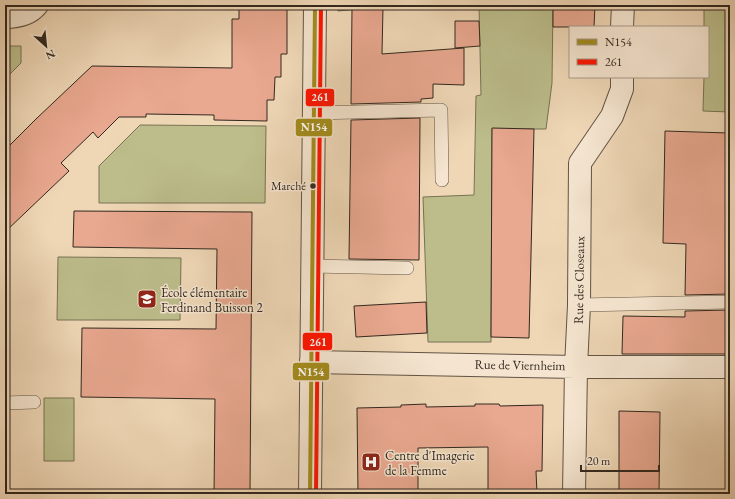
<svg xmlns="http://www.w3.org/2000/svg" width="735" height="499" font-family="'EB Garamond',serif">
	<rect width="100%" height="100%" fill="#efd7b6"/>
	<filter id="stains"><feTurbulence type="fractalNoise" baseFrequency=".005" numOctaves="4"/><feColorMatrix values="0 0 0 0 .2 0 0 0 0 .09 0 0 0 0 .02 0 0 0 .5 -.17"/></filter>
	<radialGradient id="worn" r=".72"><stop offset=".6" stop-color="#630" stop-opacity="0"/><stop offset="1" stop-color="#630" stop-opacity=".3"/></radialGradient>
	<path fill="#bcbd8b" stroke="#777254" d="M 338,5 L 405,5 L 338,11 Z
		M 479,5 L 553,5 L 552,83 L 546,129 L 492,129 L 491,342 L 428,342 L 423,197 L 474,195 L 476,96 L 481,95 Z
		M 704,5 L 730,5 L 730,112 L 703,111 L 704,77 L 708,77 L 708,27 L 704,27 Z
		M 5,46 L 21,46 L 21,63 L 5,79 Z
		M 140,125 L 266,126 L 265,203 L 99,203 L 99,166 Z
		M 58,257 L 181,258 L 180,320 L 57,320 Z
		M 44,398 L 74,398 L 74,461 L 44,461 Z"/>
	<path fill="#e9a890" stroke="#32281e" d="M 239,5 L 287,5 L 287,54 L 281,54 L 281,77 L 275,77 L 274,100 L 267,100 L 267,121 L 214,120 L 214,115 L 146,114 L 146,117 L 119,117 L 98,138 L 93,132 L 61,163 L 69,171 L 5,232 L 5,150 L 36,119 L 92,66 L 232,68 L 232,19 L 239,19 Z
		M 553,5 L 595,5 L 594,27 L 553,27 Z
		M 383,7 L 382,54 L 464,48 L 464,85 L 433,84 L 433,98 L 421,99 L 421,102 L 351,104 L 352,9 Z
		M 455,21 L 479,21 L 480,46 L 455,48 Z
		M 420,118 L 419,260 L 349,259 L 351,120 Z
		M 492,128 L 534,129 L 529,338 L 491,337 Z
		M 665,131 L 729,133 L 726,248 L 730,248 L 730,294 L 685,295 L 686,244 L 663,243 Z
		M 74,211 L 252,212 L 250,494 L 214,494 L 215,399 L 81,397 L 82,328 L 216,329 L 217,249 L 73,247 Z
		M 426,302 L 427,333 L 356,337 L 354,306 Z
		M 730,310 L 730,354 L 622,354 L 623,316 L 685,317 L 685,311 Z
		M 426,404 L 426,407 L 475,406 L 475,404 L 499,404 L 500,406 L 543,405 L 542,471 L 536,471 L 537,494 L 488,494 L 488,447 L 418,448 L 418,494 L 358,494 L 357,408 L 401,407 L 401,405 Z
		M 619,411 L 660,412 L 659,494 L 619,494 Z"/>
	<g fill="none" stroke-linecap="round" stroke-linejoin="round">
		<defs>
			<path id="service" d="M 314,113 L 441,110 L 442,180
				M 311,266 L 407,268
				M 579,305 L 730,302
				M 5,403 L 34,402"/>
			<path id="minor" d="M 5,17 C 17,17 29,15 37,5
				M 622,27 L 623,5
				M 311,362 L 576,367 L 730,367
				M 574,494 L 576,367 L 579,305 L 580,163 L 612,116 L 622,89 L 622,77"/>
			<path id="tertiary" d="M 310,494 L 315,5"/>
		</defs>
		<use href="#service" stroke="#615444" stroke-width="14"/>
		<use href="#minor" stroke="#615444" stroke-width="24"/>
		<use href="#tertiary" stroke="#615444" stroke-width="24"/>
		<use href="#service" stroke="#f5e5d0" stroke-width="13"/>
		<use href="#minor" stroke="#f5e5d0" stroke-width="22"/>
		<use href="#tertiary" stroke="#f5e5d0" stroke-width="22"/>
		<defs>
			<path id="bus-1" d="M 310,494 L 315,5"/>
			<path id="bus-2" d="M 316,494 L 321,5"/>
		</defs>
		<use href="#bus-1" stroke="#f5e5d0" stroke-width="7"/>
		<use href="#bus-2" stroke="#f5e5d0" stroke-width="7"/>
		<use href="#bus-1" stroke="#a38b1d" stroke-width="4"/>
		<use href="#bus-2" stroke="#ff1300" stroke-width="4"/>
	</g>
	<defs>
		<symbol id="school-square" viewBox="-11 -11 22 22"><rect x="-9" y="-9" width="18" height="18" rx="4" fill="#8f2418" stroke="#f5e5d0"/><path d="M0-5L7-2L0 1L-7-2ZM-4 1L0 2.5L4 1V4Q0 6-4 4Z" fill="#fff"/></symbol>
		<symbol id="hospital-square" viewBox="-11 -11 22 22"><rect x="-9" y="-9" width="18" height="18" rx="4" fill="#8f2418" stroke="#f5e5d0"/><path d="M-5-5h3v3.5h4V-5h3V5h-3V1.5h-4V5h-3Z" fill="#fff"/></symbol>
	</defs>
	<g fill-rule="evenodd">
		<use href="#school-square" x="136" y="288" width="22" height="22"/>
		<use href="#hospital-square" x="360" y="451" width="22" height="22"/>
	</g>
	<circle fill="#32281e" stroke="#f5e5d0" stroke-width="1.5" cx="313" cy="186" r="3.5"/>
	<g text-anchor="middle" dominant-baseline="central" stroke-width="3" stroke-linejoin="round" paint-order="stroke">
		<g font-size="12" fill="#32281e" stroke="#f5e5d0" text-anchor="end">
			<text x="306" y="186">Marché</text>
		</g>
		<g font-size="13" fill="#32281e" stroke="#f5e5d0">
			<text transform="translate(579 280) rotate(-89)">Rue des Closeaux</text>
			<text transform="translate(520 365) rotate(1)">Rue de Viernheim</text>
		</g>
		<g font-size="13" fill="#32281e" stroke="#f5e5d0" text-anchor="start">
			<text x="161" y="292">École élémentaire<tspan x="161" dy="15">Ferdinand Buisson 2</tspan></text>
			<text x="385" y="455">Centre d'Imagerie<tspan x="385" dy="15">de la Femme</tspan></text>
		</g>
	</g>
	<g stroke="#f5e5d0" stroke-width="1.5">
		<rect x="305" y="88" width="30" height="19" rx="4" fill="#ff1300"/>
		<rect x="295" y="118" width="38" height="19" rx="4" fill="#a38b1d"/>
		<rect x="302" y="332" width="31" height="19" rx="4" fill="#ff1300"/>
		<rect x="292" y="362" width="38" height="19" rx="4" fill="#a38b1d"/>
	</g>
	<g font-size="11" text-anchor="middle" font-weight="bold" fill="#fff">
		<text x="320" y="101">261</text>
		<text x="314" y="131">N154</text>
		<text x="318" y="346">261</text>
		<text x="311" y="376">N154</text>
	</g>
	<rect width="735" height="499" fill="none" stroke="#efd7b6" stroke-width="20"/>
	<rect x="6" y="6" width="723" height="487" fill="none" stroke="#32281e" stroke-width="2"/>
	<rect x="10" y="10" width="715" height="479" fill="none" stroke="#32281e"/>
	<rect x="569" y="26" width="140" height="52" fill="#f5e5d0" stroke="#a79989"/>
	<rect x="577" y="39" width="20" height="6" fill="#a38b1d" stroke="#a79989"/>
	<text x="605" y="46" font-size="12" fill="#32281e">N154</text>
	<rect x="577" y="59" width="20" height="6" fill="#ff1300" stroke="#a79989"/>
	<text x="605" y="66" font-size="12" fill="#32281e">261</text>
	<g transform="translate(46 46) rotate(153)" stroke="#f5e5d0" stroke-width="3" paint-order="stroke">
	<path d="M0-3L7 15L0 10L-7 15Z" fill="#32281e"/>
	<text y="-6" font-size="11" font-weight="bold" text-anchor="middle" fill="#32281e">N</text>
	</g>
	<path d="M581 465v6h78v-6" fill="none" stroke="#32281e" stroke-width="2"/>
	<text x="587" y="465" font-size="12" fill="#32281e" stroke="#f5e5d0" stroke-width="3" paint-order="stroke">20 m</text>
	<rect width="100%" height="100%" filter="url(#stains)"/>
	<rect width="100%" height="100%" fill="url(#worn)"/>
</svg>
